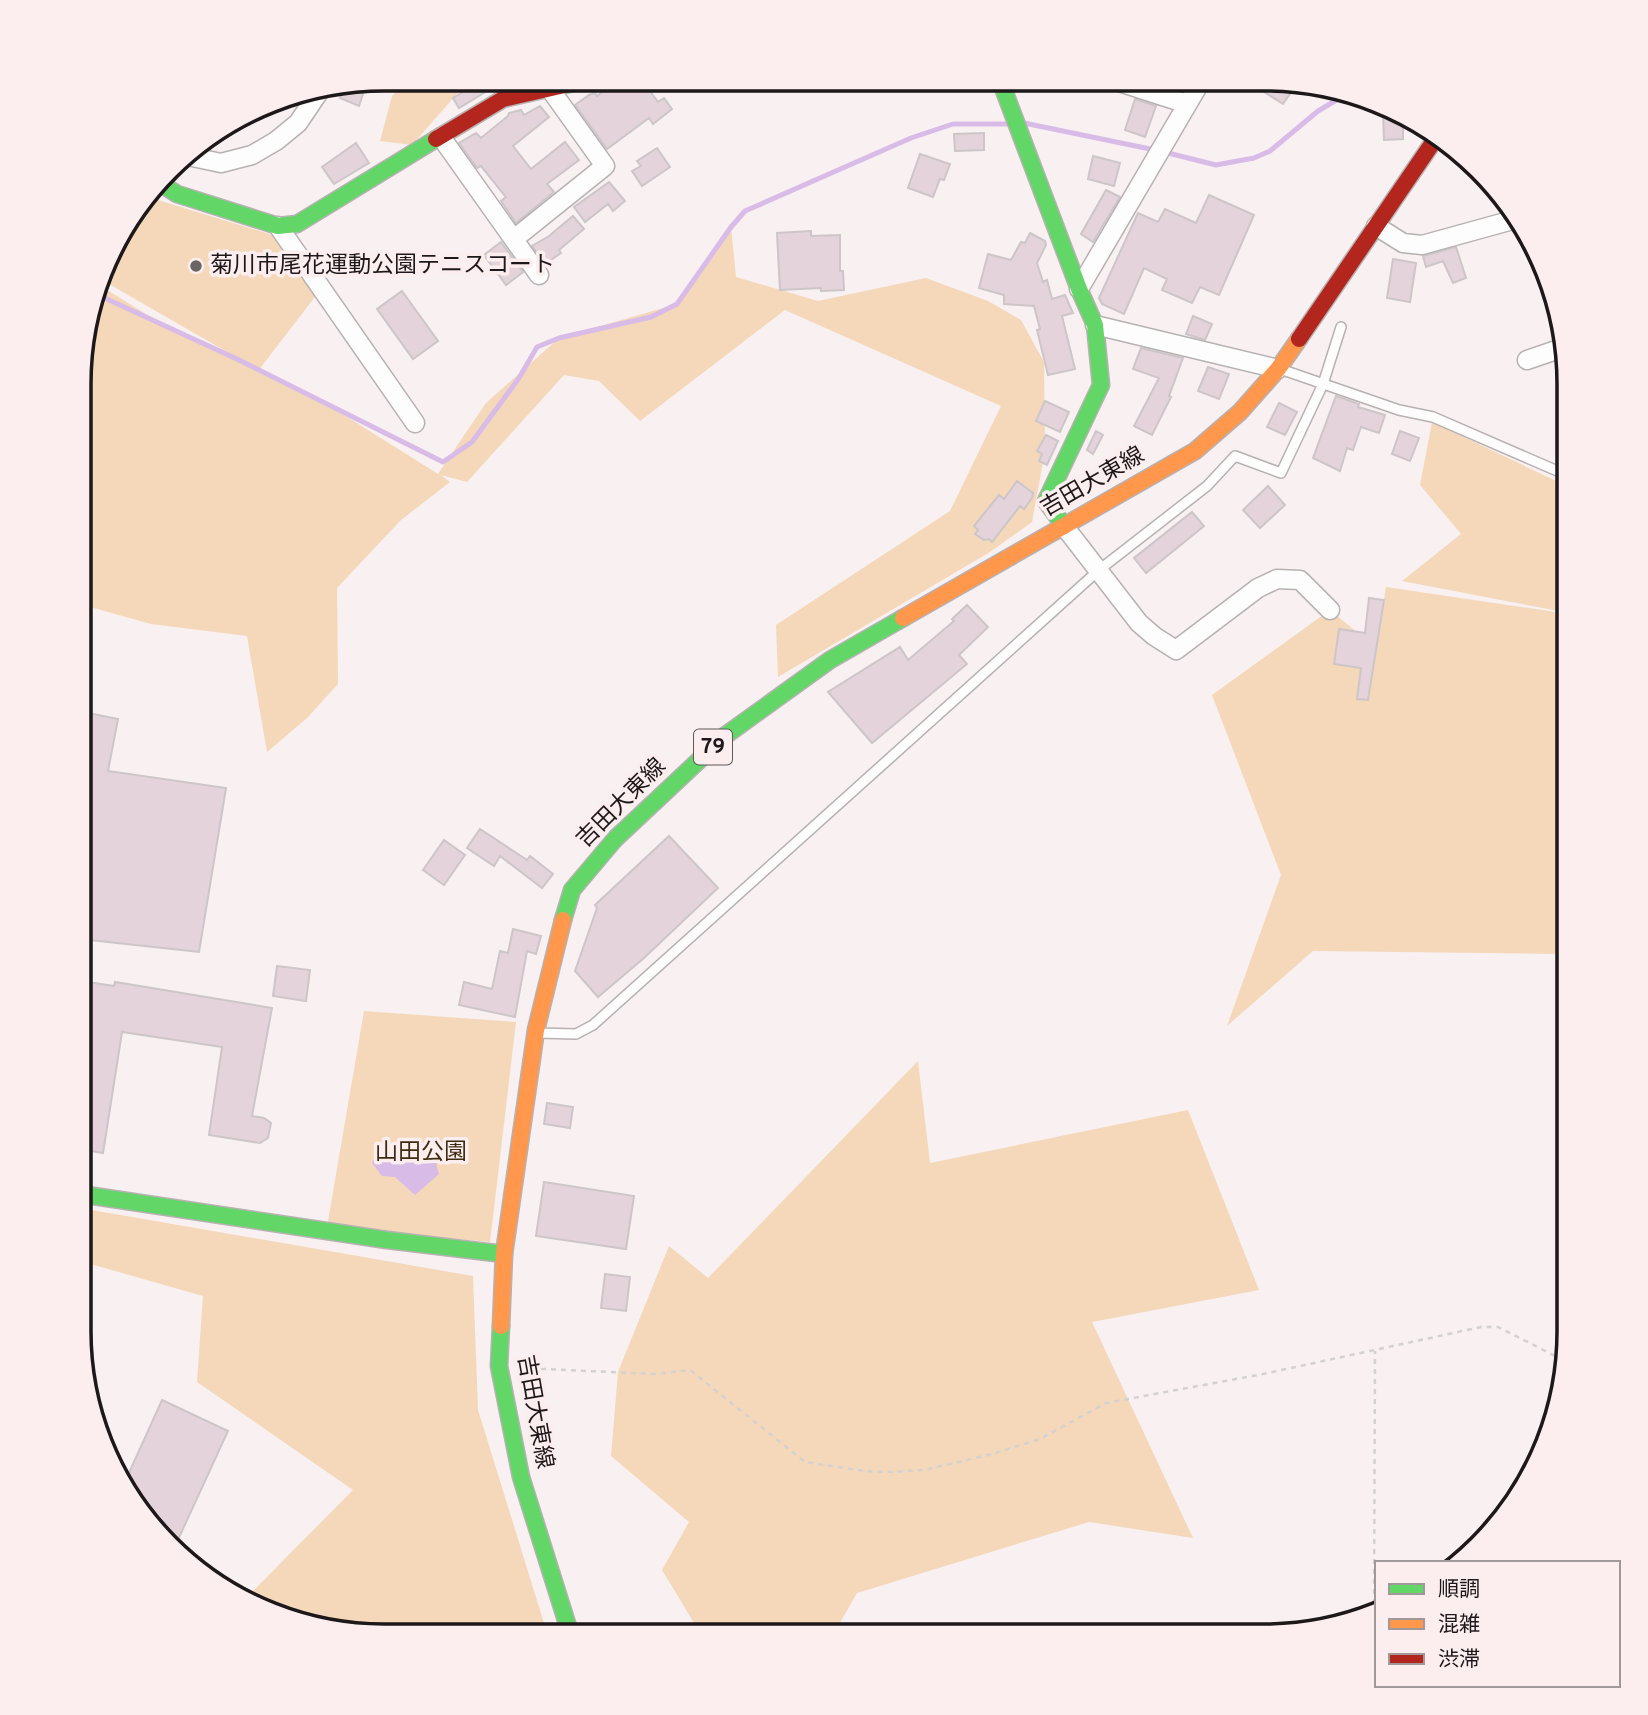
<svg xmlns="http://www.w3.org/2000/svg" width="1648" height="1715" font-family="Overpass,'Noto Sans JP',sans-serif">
	<rect width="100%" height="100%" fill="#f8f0f1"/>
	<path fill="#f4d8b9" d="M 408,79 L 470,79 L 412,145 L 380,141 L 392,96 Z
		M 148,197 L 276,236 L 321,289 L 258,371 L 325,403 L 438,474 L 486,403 L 559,338 L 677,304 L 731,227 L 736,277 L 818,301 L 926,278 L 988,301 L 1021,320 L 1044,362 L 1045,451 L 1032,522 L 990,552 L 778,677 L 776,625 L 950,511 L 1001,406 L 785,310 L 640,421 L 599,381 L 564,375 L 467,482 L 441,475 L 450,482 L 401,520 L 337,588 L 338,684 L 307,718 L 267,752 L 247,636 L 151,624 L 83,605 L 85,325 L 99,285 L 167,327 L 258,370 L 102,280 L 120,231 Z
		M 1432,422 L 1569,487 L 1569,613 L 1402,581 L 1461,534 L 1420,485 Z
		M 1386,587 L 1569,614 L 1569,954 L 1313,951 L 1227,1026 L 1281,875 L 1212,695 L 1330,610 L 1376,648 Z
		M 364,1011 L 516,1022 L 490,1242 L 327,1227 Z
		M 918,1061 L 930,1163 L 1188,1110 L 1259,1290 L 1092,1322 L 1193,1538 L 1089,1522 L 857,1593 L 837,1628 L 850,1636 L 702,1636 L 662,1570 L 689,1522 L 611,1456 L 618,1372 L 669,1246 L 708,1278 Z
		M 80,1208 L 473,1276 L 478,1410 L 548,1636 L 365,1636 L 245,1599 L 353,1490 L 197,1382 L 203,1296 L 80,1261 Z"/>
	<path fill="#d8bbe7" d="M 379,1148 L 401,1159 L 417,1157 L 435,1160 L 439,1174 L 415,1195 L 395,1177 L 382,1176 L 372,1163 Z"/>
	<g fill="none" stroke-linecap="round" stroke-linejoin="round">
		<path stroke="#d8bbe7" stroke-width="5" d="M 1024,123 L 1155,150
			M 1164,152 L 1216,165 L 1254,158 L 1270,151 L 1318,111 L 1345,95
			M 96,294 L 239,360 L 443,462 L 472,442 L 519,378 L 537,347 L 559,338 L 651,317 L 677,304 L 731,227 L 745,211 L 911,138 L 953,124 L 1011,124"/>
	</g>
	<path fill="#e5d3dc" stroke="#ccc6c8" stroke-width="2" d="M 627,79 L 641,79 L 658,102 L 664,98 L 672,109 L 653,124 L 649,118 L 607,149 L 575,105 L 589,95 L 595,93 L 597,96 L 611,85 L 614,89 Z
		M 481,81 L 487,91 L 459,108 L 453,98 Z
		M 1247,81 L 1276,81 L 1292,91 L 1283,104 Z
		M 367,82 L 359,106 L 340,98 L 346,85 Z
		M 1135,99 L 1156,106 L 1145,137 L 1125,130 Z
		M 540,106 L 549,117 L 513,146 L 531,169 L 565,142 L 579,160 L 547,184 L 554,192 L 516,223 L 501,201 L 506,197 L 481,166 L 477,168 L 459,143 L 476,133 L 481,138 L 508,116 L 509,113 L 521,110 L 524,115 Z
		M 1383,112 L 1403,115 L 1403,139 L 1384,140 Z
		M 984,133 L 984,150 L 955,151 L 954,134 Z
		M 356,143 L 369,163 L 334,184 L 322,167 Z
		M 657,148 L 670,167 L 642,186 L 632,171 L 641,166 L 637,161 Z
		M 920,154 L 950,164 L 944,180 L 940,179 L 933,197 L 908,188 Z
		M 1093,156 L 1120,163 L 1114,186 L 1088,179 Z
		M 609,182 L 625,201 L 613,211 L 608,204 L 585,222 L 574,207 Z
		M 1106,190 L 1120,197 L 1093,242 L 1081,234 Z
		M 1209,195 L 1254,215 L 1219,295 L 1200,287 L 1192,303 L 1162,290 L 1167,279 L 1144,268 L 1124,314 L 1102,304 L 1099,298 L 1138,213 L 1158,222 L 1165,209 L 1196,223 Z
		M 573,216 L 584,229 L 559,250 L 561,253 L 545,264 L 532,246 L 549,236 Z
		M 811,231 L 811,236 L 840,235 L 840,271 L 843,271 L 844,290 L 821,291 L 821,288 L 780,290 L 777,233 Z
		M 1030,233 L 1045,241 L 1046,245 L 1037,263 L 1043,282 L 1047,280 L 1052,299 L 1065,295 L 1073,313 L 1062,316 L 1075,369 L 1048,375 L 1037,330 L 1040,329 L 1034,306 L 1004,304 L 1004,295 L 979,288 L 988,254 L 1011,260 L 1021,242 L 1025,243 Z
		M 501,242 L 523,272 L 506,285 L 484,255 Z
		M 1456,247 L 1466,278 L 1453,283 L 1443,261 L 1426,267 L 1423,256 Z
		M 1393,259 L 1416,263 L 1410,302 L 1387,298 Z
		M 402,291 L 438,341 L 413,359 L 377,309 Z
		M 1193,316 L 1212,324 L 1205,340 L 1186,334 Z
		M 1141,348 L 1183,358 L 1169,396 L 1171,397 L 1152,435 L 1134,426 L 1159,378 L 1133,369 Z
		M 1208,367 L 1229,374 L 1219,399 L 1198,391 Z
		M 1336,396 L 1359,404 L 1358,407 L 1385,415 L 1379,433 L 1361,427 L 1353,450 L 1347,448 L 1340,471 L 1313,458 Z
		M 1045,401 L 1069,412 L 1060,432 L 1036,421 Z
		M 1279,403 L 1297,412 L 1285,435 L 1267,427 Z
		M 1096,431 L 1103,435 L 1093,454 L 1087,450 Z
		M 1400,431 L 1419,438 L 1410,461 L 1392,454 Z
		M 1046,435 L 1058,441 L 1047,465 L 1039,461 L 1042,454 L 1037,451 Z
		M 1017,481 L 1033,493 L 1032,498 L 1024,509 L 1020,506 L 992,542 L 989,539 L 984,540 L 975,534 L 978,530 L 974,526 L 999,495 L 1004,499 Z
		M 1268,486 L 1285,505 L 1260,528 L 1243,510 Z
		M 1192,512 L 1204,526 L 1146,573 L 1134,558 Z
		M 1369,598 L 1384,600 L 1368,700 L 1357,699 L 1361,668 L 1334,664 L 1339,629 L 1365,633 Z
		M 967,605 L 988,627 L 959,655 L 967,664 L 872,743 L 828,692 L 900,647 L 908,660 L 954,621 L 952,619 Z
		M 83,712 L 118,719 L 108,771 L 226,788 L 199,952 L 81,939 Z
		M 480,829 L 527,860 L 530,856 L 553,874 L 542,888 L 500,856 L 494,866 L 467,848 Z
		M 669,836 L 718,888 L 644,958 L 598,997 L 575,971 L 597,908 L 595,905 Z
		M 444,840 L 465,855 L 444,885 L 423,870 Z
		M 513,929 L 541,936 L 536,954 L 527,951 L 515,1017 L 459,1005 L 464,982 L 492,989 L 500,951 L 508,953 Z
		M 277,966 L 310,970 L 306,1001 L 273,996 Z
		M 81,981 L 114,986 L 115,982 L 272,1008 L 252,1116 L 264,1118 L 271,1123 L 268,1138 L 260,1143 L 209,1135 L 222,1047 L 122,1032 L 103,1153 L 80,1149 Z
		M 547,1103 L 573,1107 L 570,1128 L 544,1124 Z
		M 544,1182 L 634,1196 L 626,1249 L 536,1236 Z
		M 605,1274 L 630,1277 L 626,1311 L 601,1308 Z
		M 162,1400 L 228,1431 L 176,1544 L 130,1501 L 123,1486 Z"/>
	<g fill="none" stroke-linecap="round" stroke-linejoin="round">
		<defs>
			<path id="lane" d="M 1283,370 L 1399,410 L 1433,417 L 1569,476
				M 538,1033 L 576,1034 L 593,1025 L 1099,570 L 1207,486 L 1235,456 L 1281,473 L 1323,384 L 1341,327"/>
			<path id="street" d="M 1116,81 L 1187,104
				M 441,137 L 539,275
				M 183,155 L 221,163 L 252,155 L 276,141 L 298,123 L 321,89
				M 278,226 L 415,423
				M 1376,226 L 1403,243 L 1422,245 L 1520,218
				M 514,239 L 605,166 L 550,89
				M 1079,289 L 1201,81
				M 1095,325 L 1278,369
				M 1527,360 L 1565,347
				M 1064,526 L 1139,623 L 1154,636 L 1176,650 L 1258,588 L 1277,579 L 1300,580 L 1330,610"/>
			<path id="fast" d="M 1000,80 L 1079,289 L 1095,325 L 1101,385 L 1046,501 L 1064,526
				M 160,183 L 177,194 L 278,226 L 297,224 L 436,139
				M 563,920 L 572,890 L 615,839 L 726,735 L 830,660 L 903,618
				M 80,1194 L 387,1240 L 504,1254
				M 501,1326 L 499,1366 L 521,1477 L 571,1636"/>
			<path id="slow" d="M 903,618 L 1195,451 L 1240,412 L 1278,369 L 1299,339
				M 501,1326 L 504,1254 L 536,1030 L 563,920"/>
			<path id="jam" d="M 436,139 L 503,99 L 591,79
				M 1299,339 L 1436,138"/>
		</defs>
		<use href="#lane" stroke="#b7b1b2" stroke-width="12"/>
		<use href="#street" stroke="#b7b1b2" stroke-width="21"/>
		<use href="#fast" stroke="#b7b1b2" stroke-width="19"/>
		<use href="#slow" stroke="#b7b1b2" stroke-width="19"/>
		<use href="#jam" stroke="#b7b1b2" stroke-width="19"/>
		<path stroke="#d4d1d1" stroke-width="2.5" stroke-dasharray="5 5" stroke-linecap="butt" d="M 521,1368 L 655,1374 L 690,1370 L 805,1462 L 864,1471 L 893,1472 L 924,1470 L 992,1454 L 1040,1439 L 1106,1403 L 1263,1374 L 1481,1327 L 1498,1327 L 1565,1361
			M 1374,1614 L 1375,1351"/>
		<use href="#lane" stroke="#fefdfd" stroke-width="9"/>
		<use href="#street" stroke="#fefdfd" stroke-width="18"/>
		<use href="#fast" stroke="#63d668" stroke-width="16"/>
		<use href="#slow" stroke="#ff974d" stroke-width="16"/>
		<use href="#jam" stroke="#b3261e" stroke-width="16"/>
	</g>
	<circle fill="#6a6465" stroke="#fcedee" stroke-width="2.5" cx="196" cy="266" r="7"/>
	<g text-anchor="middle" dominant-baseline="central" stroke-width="7" stroke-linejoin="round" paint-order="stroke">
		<rect fill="#fcedee" stroke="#605859" stroke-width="2" x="694" y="729.5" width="38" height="35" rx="5"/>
		<g font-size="21" font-weight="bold" fill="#1d1819">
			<text x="713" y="747">79</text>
		</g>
		<g font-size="23" fill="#1d1819" stroke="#fcedee" text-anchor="start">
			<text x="210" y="266">菊川市尾花運動公園テニスコート</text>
		</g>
		<g font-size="23" fill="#1d1819" stroke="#fcedee">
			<text transform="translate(1093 483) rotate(-30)">吉田大東線</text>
			<text transform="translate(622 804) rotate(-45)">吉田大東線</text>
			<text transform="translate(534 1412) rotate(80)">吉田大東線</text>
		</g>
		<g font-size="23" fill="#3f2c10" stroke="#fcedee">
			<text x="421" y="1153">山田公園</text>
		</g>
	</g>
	<path d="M0 0H1648V1715H0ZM384 91H1264A293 293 0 0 1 1557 384V1331A293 293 0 0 1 1264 1624H384A293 293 0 0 1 91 1331V384A293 293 0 0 1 384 91Z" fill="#fcedee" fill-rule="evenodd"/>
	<path fill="none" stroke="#1d1819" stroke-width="3.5" d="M384 91H1264A293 293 0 0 1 1557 384V1331A293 293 0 0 1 1264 1624H384A293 293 0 0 1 91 1331V384A293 293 0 0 1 384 91Z"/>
	<rect x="1375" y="1561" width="245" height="126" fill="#fcedee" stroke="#a39899" stroke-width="2"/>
	<rect x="1389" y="1584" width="35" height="10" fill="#63d668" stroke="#a39899" stroke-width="2"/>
	<text x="1438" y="1596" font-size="21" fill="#1d1819">順調</text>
	<rect x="1389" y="1619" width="35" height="10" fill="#ff974d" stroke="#a39899" stroke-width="2"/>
	<text x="1438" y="1631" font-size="21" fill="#1d1819">混雑</text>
	<rect x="1389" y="1654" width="35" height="10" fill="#b3261e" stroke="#a39899" stroke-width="2"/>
	<text x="1438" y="1666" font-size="21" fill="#1d1819">渋滞</text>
</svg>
